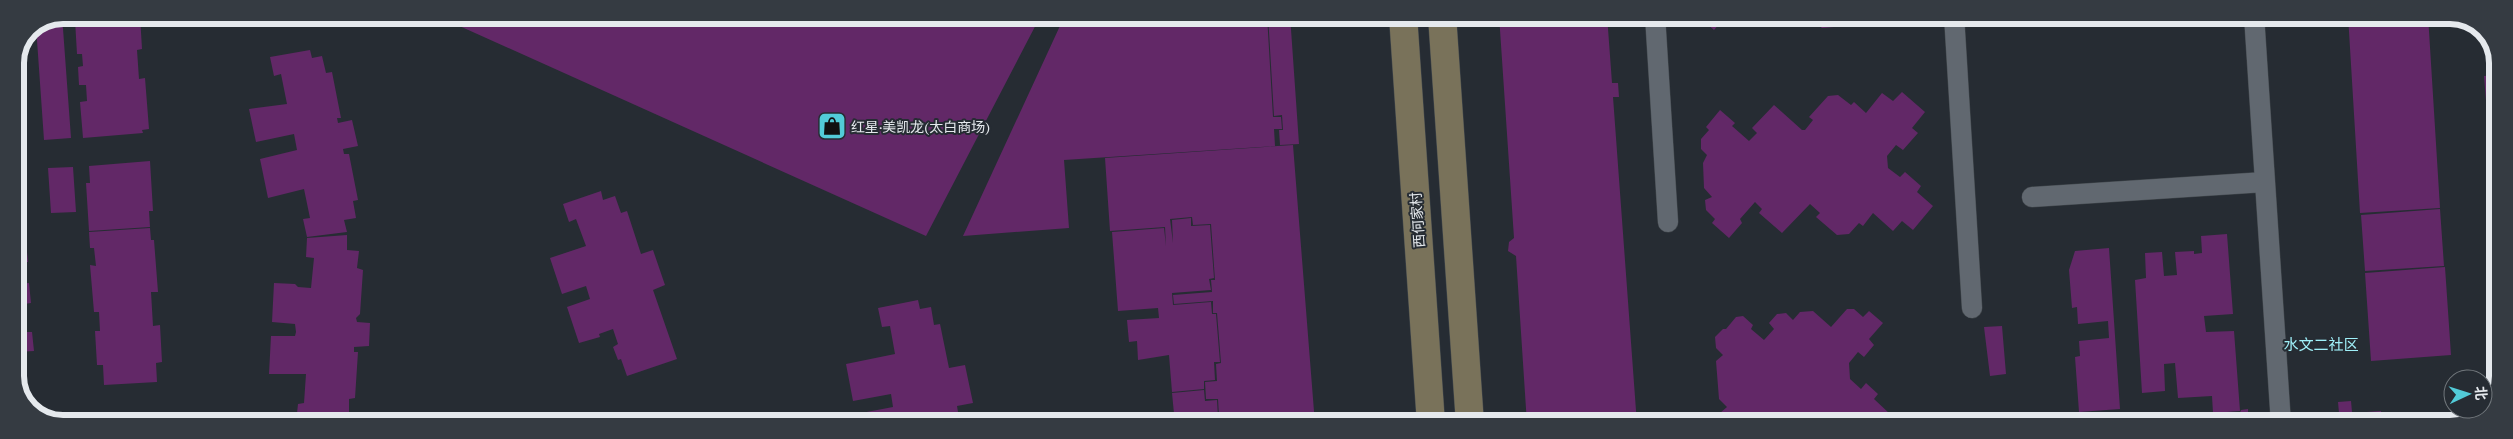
<svg xmlns="http://www.w3.org/2000/svg" width="2513" height="439" font-family="'PT Serif','Noto Sans SC',serif">
	<rect width="100%" height="100%" fill="#262c33"/>
	<path fill="#622867" d="M 62,15 L 71,138 L 44,140 L 36,26 Z
		M 81,15 L 140,15 L 142,49 L 137,50 L 139,79 L 145,78 L 149,129 L 142,130 L 143,133 L 83,138 L 80,102 L 87,101 L 86,85 L 79,85 L 78,67 L 83,66 L 82,54 L 77,54 L 75,20 L 81,20 Z
		M 435,15 L 1041,15 L 926,236 Z
		M 1065,15 L 1267,15 L 1273,117 L 1281,117 L 1282,129 L 1274,129 L 1275,146 L 1064,160 L 1069,228 L 963,236 Z
		M 1268,15 L 1290,15 L 1299,144 L 1280,145 L 1279,130 L 1283,130 L 1282,115 L 1274,116 Z
		M 1499,15 L 1607,15 L 1612,83 L 1618,83 L 1619,97 L 1613,97 L 1637,424 L 1527,424 L 1516,256 L 1508,251 L 1509,242 L 1514,238 Z
		M 1697,15 L 1727,15 L 1714,30 Z
		M 1756,15 L 1778,15 L 1768,26 Z
		M 1808,15 L 1850,15 L 1848,18 L 1845,15 L 1834,27 L 1822,28 Z
		M 1868,15 L 1885,15 L 1878,24 Z
		M 2179,15 L 2212,15 L 2212,18 L 2179,21 Z
		M 2348,15 L 2428,15 L 2440,208 L 2360,213 Z
		M 2485,30 L 2498,57 L 2498,74 L 2488,74 Z
		M 310,50 L 312,58 L 322,56 L 326,73 L 332,72 L 341,118 L 337,118 L 338,123 L 352,120 L 358,146 L 343,149 L 344,154 L 349,154 L 358,200 L 353,201 L 356,218 L 344,220 L 347,232 L 307,237 L 303,219 L 310,218 L 304,189 L 268,198 L 260,159 L 297,150 L 294,134 L 256,142 L 249,109 L 287,104 L 281,74 L 274,76 L 270,57 Z
		M 2498,75 L 2498,224 L 2496,224 L 2484,76 Z
		M 1902,92 L 1925,112 L 1912,128 L 1918,133 L 1903,150 L 1896,145 L 1887,156 L 1888,168 L 1900,177 L 1905,172 L 1921,186 L 1917,192 L 1933,206 L 1913,230 L 1902,221 L 1893,231 L 1873,213 L 1863,226 L 1859,223 L 1849,234 L 1837,235 L 1816,217 L 1820,213 L 1810,204 L 1782,233 L 1759,213 L 1762,209 L 1755,202 L 1740,219 L 1742,223 L 1729,238 L 1712,223 L 1715,219 L 1706,210 L 1705,200 L 1712,197 L 1704,188 L 1703,163 L 1707,155 L 1701,149 L 1701,139 L 1709,130 L 1706,127 L 1720,110 L 1735,123 L 1732,126 L 1749,141 L 1757,133 L 1752,128 L 1774,105 L 1802,130 L 1805,130 L 1813,120 L 1809,117 L 1828,96 L 1838,95 L 1851,105 L 1854,102 L 1866,113 L 1882,93 L 1893,101 Z
		M 1293,145 L 1315,424 L 1225,424 L 1225,415 L 1219,416 L 1218,399 L 1206,399 L 1205,382 L 1217,381 L 1216,364 L 1221,363 L 1217,313 L 1213,313 L 1213,301 L 1174,304 L 1173,295 L 1212,292 L 1211,280 L 1215,280 L 1211,224 L 1193,225 L 1192,217 L 1170,219 L 1173,243 L 1172,220 L 1191,218 L 1191,226 L 1210,225 L 1214,278 L 1209,279 L 1211,290 L 1172,293 L 1173,305 L 1211,302 L 1212,314 L 1216,314 L 1220,362 L 1214,362 L 1215,380 L 1204,381 L 1204,389 L 1172,392 L 1169,355 L 1138,360 L 1137,341 L 1129,342 L 1127,320 L 1159,318 L 1158,308 L 1118,311 L 1112,232 L 1164,228 L 1166,246 L 1165,227 L 1110,231 L 1105,158 Z
		M 15,152 L 19,152 L 21,171 L 15,172 Z
		M 150,161 L 153,211 L 149,211 L 150,227 L 89,231 L 86,183 L 90,183 L 89,166 Z
		M 73,167 L 76,212 L 51,213 L 48,168 Z
		M 601,191 L 603,200 L 615,196 L 621,213 L 627,211 L 641,254 L 653,250 L 665,285 L 653,290 L 677,359 L 627,376 L 621,359 L 618,360 L 613,347 L 618,344 L 613,329 L 599,334 L 600,337 L 579,343 L 567,307 L 590,299 L 586,286 L 562,294 L 550,258 L 586,246 L 576,219 L 569,222 L 563,204 Z
		M 22,195 L 24,215 L 18,216 L 19,243 L 26,242 L 28,262 L 15,263 L 15,196 Z
		M 2440,209 L 2444,266 L 2365,271 L 2361,215 Z
		M 150,228 L 151,240 L 154,240 L 158,292 L 151,292 L 153,326 L 160,325 L 162,362 L 156,363 L 157,382 L 104,385 L 103,365 L 97,365 L 95,331 L 100,331 L 99,312 L 94,312 L 90,265 L 96,266 L 94,248 L 90,248 L 89,232 Z
		M 2227,234 L 2233,314 L 2204,316 L 2206,332 L 2234,331 L 2240,411 L 2213,413 L 2212,396 L 2178,398 L 2175,363 L 2164,364 L 2165,391 L 2142,393 L 2135,280 L 2146,278 L 2145,253 L 2162,252 L 2164,276 L 2177,275 L 2175,252 L 2194,251 L 2194,254 L 2202,253 L 2201,236 Z
		M 347,235 L 347,250 L 359,251 L 357,268 L 363,270 L 360,314 L 356,318 L 357,322 L 370,323 L 369,346 L 354,347 L 354,352 L 358,352 L 355,398 L 349,399 L 349,417 L 338,415 L 336,424 L 296,423 L 298,404 L 304,403 L 306,374 L 269,374 L 271,336 L 295,336 L 296,332 L 295,324 L 272,322 L 274,283 L 295,284 L 298,287 L 311,288 L 314,258 L 306,257 L 307,238 Z
		M 2109,248 L 2120,409 L 2079,412 L 2075,357 L 2080,356 L 2079,341 L 2109,338 L 2108,321 L 2078,324 L 2077,307 L 2072,308 L 2069,270 L 2075,251 Z
		M 2445,267 L 2451,355 L 2371,361 L 2365,273 Z
		M 29,283 L 31,303 L 24,304 L 26,332 L 32,332 L 34,351 L 15,352 L 15,284 Z
		M 918,300 L 920,309 L 931,307 L 934,325 L 940,324 L 949,368 L 965,365 L 973,403 L 957,406 L 960,424 L 858,424 L 856,414 L 893,407 L 891,394 L 853,401 L 846,364 L 895,354 L 890,326 L 882,327 L 878,308 Z
		M 1847,309 L 1854,309 L 1863,317 L 1869,311 L 1883,323 L 1869,339 L 1874,345 L 1864,357 L 1858,352 L 1849,363 L 1850,379 L 1861,389 L 1866,383 L 1878,394 L 1874,399 L 1890,414 L 1881,424 L 1844,424 L 1837,418 L 1831,424 L 1780,424 L 1770,414 L 1760,424 L 1721,423 L 1720,413 L 1727,407 L 1719,399 L 1716,361 L 1723,355 L 1716,348 L 1715,337 L 1723,329 L 1726,329 L 1736,317 L 1743,316 L 1753,325 L 1751,329 L 1764,340 L 1774,329 L 1769,323 L 1777,314 L 1786,313 L 1793,320 L 1800,312 L 1813,311 L 1831,327 Z
		M 2002,326 L 2006,374 L 1990,376 L 1984,327 Z
		M 1204,390 L 1205,401 L 1217,400 L 1218,417 L 1223,417 L 1224,424 L 1175,424 L 1172,393 Z
		M 2351,401 L 2352,412 L 2339,413 L 2338,402 Z
		M 2483,403 L 2486,403 L 2481,412 L 2465,418 L 2465,409 L 2483,409 Z
		M 2248,409 L 2248,417 L 2194,421 L 2194,413 L 2240,413 L 2241,410 Z
		M 2381,411 L 2382,424 L 2323,424 L 2323,415 Z
		M 209,417 L 209,424 L 172,424 L 172,419 Z"/>
	<g fill="none" stroke-linecap="round" stroke-linejoin="round">
		<defs>
			<path id="lane" d="M 1655,15 L 1668,222
				M 1954,15 L 1972,308
				M 2254,15 L 2281,424
				M 2032,197 L 2265,182"/>
			<path id="secondary" d="M 1403,15 L 1431,424
				M 1442,15 L 1470,424"/>
		</defs>
		<use href="#lane" stroke="#42484d" stroke-width="21"/>
		<use href="#secondary" stroke="#42484d" stroke-width="29"/>
		<use href="#lane" stroke="#616870" stroke-width="20"/>
		<use href="#secondary" stroke="#79725a" stroke-width="28"/>
	</g>
	<defs>
		<symbol id="shop-square" viewBox="-11 -11 22 22"><rect x="-9" y="-9" width="18" height="18" rx="4" fill="#52cbd8" stroke="#262c33"/><path d="M-5-2.5h2.3a2.7 3.5 0 0 1 5.4 0H5L5.5 6h-11ZM-1.5-2.5h3a1.5 2.3 0 0 0-3 0Z" fill="#111"/></symbol>
	</defs>
	<g fill-rule="evenodd">
		<use href="#shop-square" x="816" y="110" width="32" height="32"/>
	</g>
	<g text-anchor="middle" dominant-baseline="central" stroke-width="4" stroke-linejoin="round" paint-order="stroke">
		<g font-size="14" fill="#e5e9ed" stroke="#262c33" text-anchor="start">
			<text x="851" y="126">红星·美凯龙(太白商场)</text>
		</g>
		<g font-size="14" fill="#e5e9ed" stroke="#262c33">
			<text transform="translate(1417 220) rotate(-94)">西何家村</text>
		</g>
		<g font-size="15" fill="#a0f1fa" stroke="#262c33">
			<text x="2321" y="344">水文二社区</text>
		</g>
	</g>
	<path d="M0 0H2513V439H0ZM63 24H2450A39 39 0 0 1 2489 63V376A39 39 0 0 1 2450 415H63A39 39 0 0 1 24 376V63A39 39 0 0 1 63 24Z" fill="#353b42" fill-rule="evenodd"/>
	<path fill="none" stroke="#e5e9ed" stroke-width="6" d="M63 24H2450A39 39 0 0 1 2489 63V376A39 39 0 0 1 2450 415H63A39 39 0 0 1 24 376V63A39 39 0 0 1 63 24Z"/>
	<g transform="translate(2468 394) rotate(86)"><circle r="24" fill="#262c33" stroke="#72787d"/>
	<path d="M0-4L9 19L0 12L-9 19Z" fill="#52cbd8"/>
	<text y="-8" font-size="14" font-weight="bold" text-anchor="middle" fill="#e5e9ed">北</text>
	</g>
</svg>
